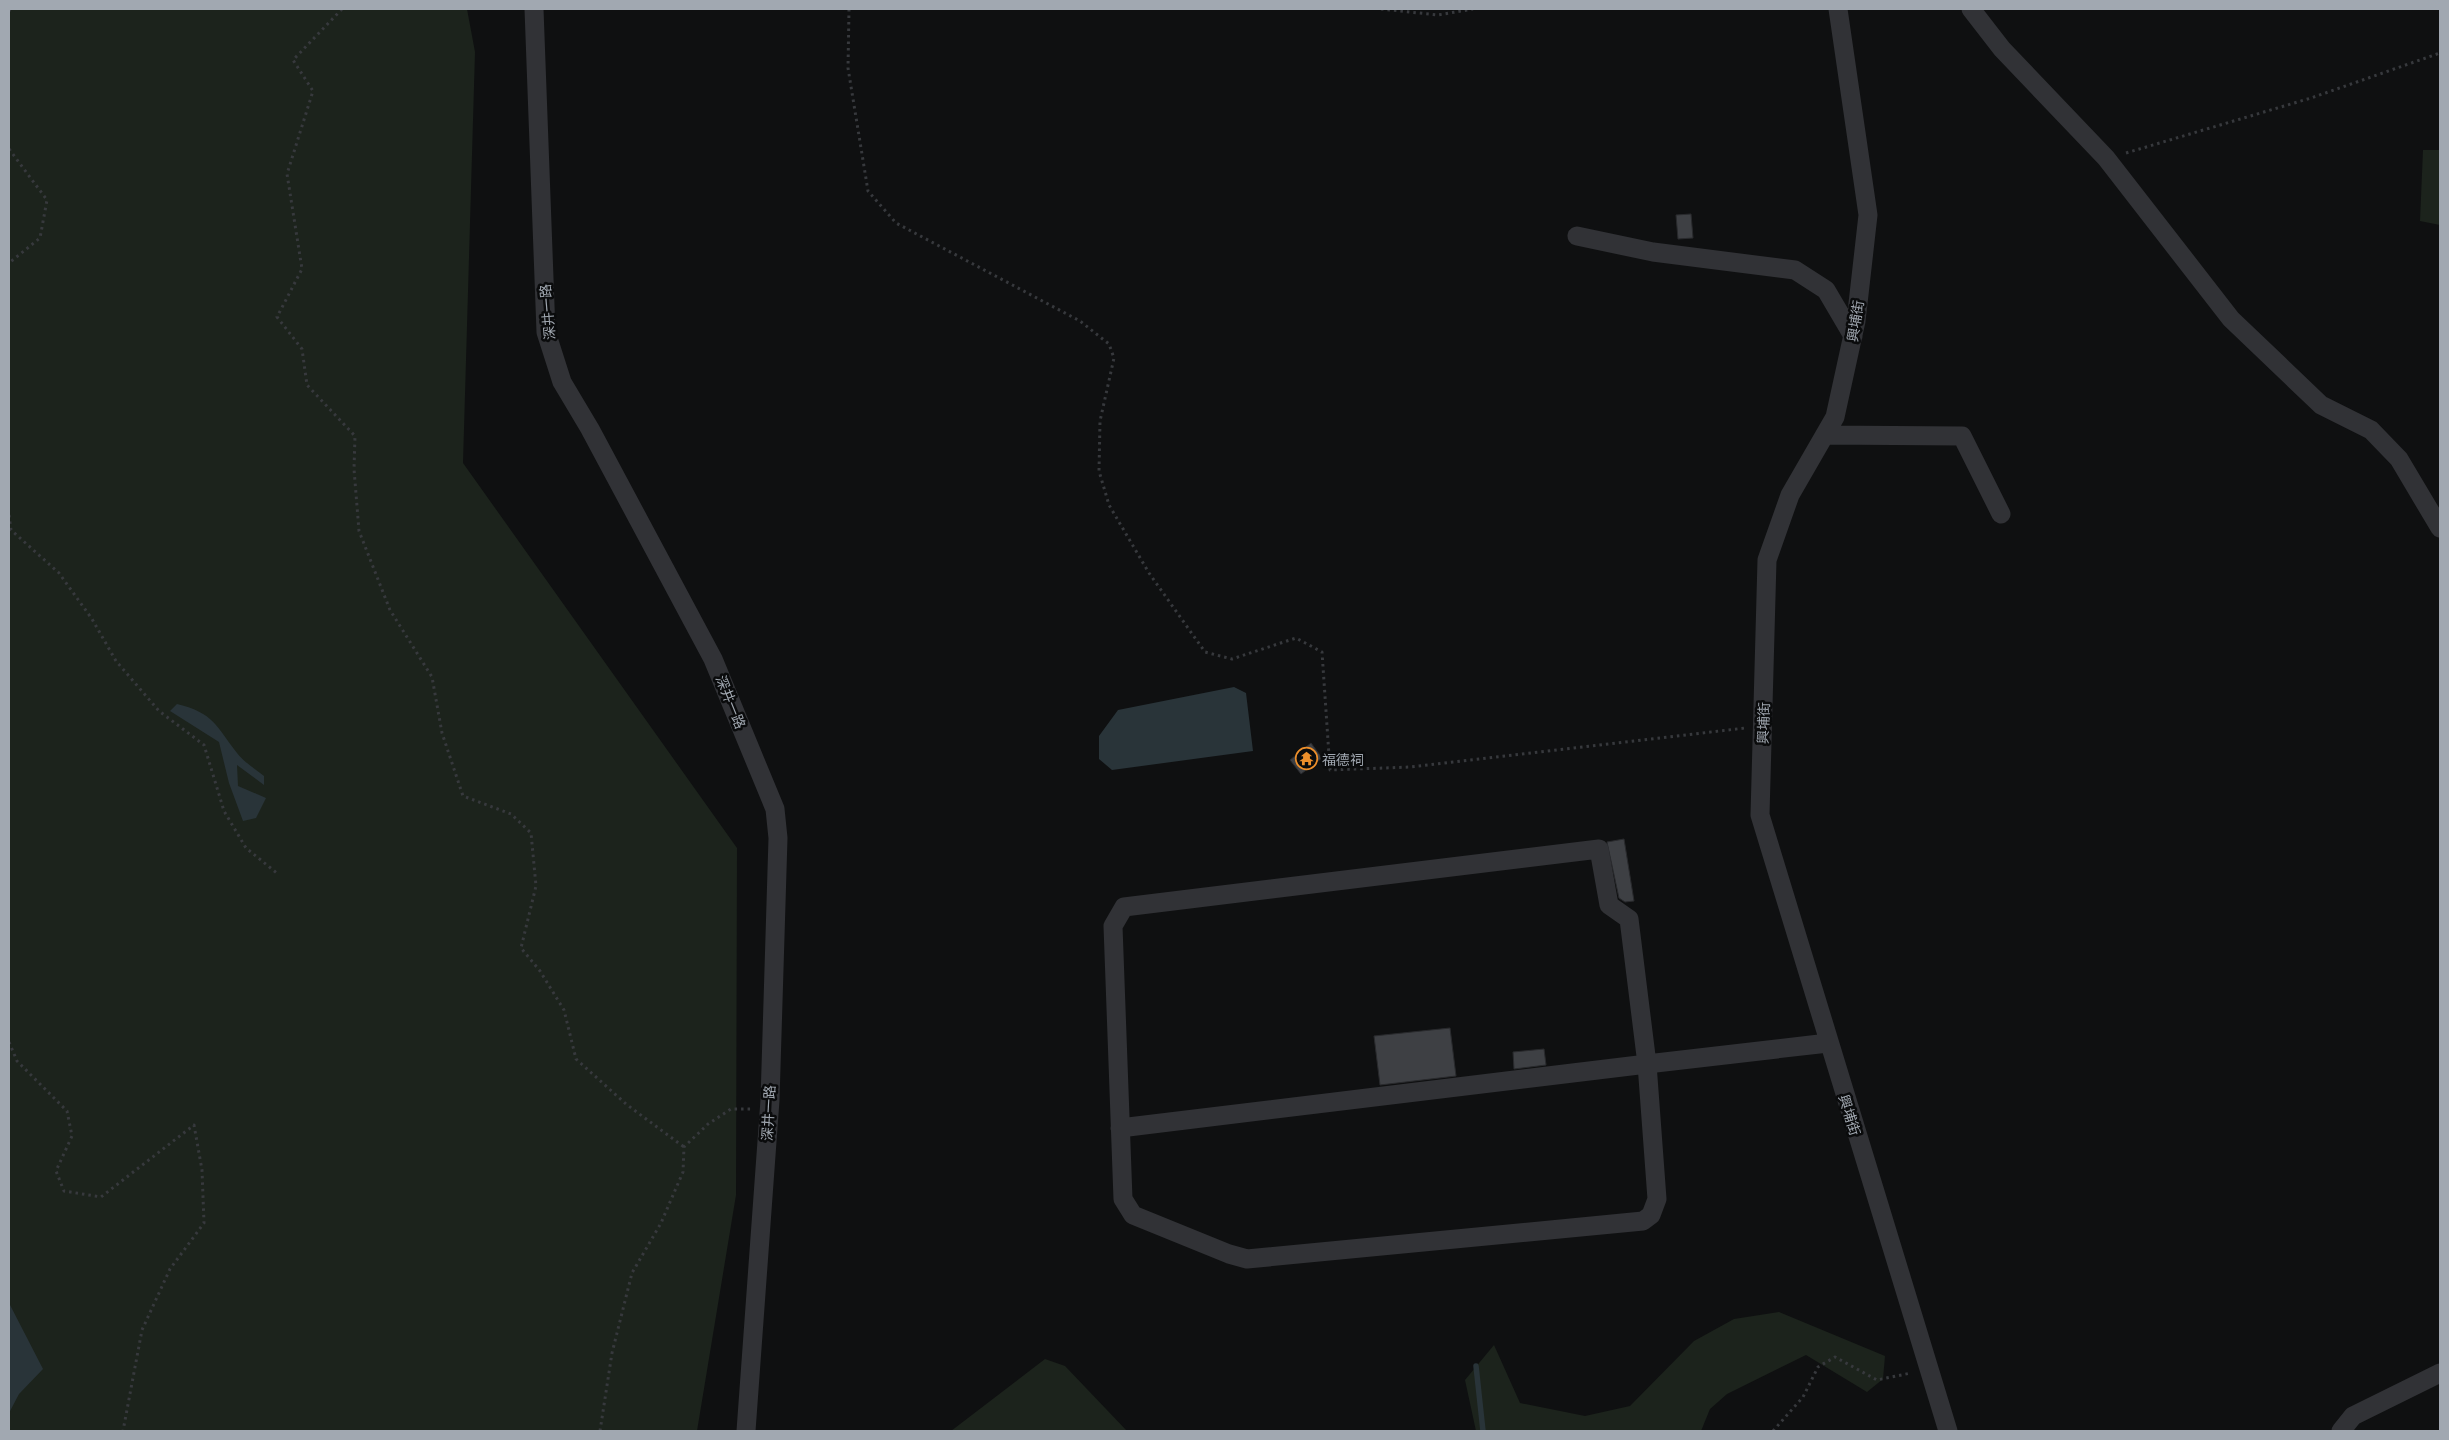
<svg xmlns="http://www.w3.org/2000/svg" width="2449" height="1440" font-family="Manrope,'Noto Sans TC',sans-serif">
	<rect width="100%" height="100%" fill="#0f1011"/>
	<path fill="#1c231c" d="M 9,9 L 467,9 L 475,52 L 463,463 L 737,848 L 736,1195 L 697,1431 L 9,1431 Z
		M 2423,150 L 2440,150 L 2440,225 L 2420,221 Z
		M 1779,1312 L 1885,1356 L 1883,1379 L 1867,1392 L 1806,1355 L 1727,1394 L 1710,1409 L 1701,1431 L 1476,1431 L 1465,1380 L 1494,1345 L 1520,1403 L 1585,1416 L 1630,1406 L 1694,1341 L 1734,1319 Z
		M 1045,1359 L 1065,1366 L 1127,1431 L 951,1431 Z"/>
	<path fill="#293439" d="M 1234,687 L 1246,693 L 1253,751 L 1112,770 L 1099,759 L 1099,736 L 1118,710 Z
		M 177,704 C 214,713 216,726 237,753 C 244,762 255,769 264,776 L 264,785 L 237,765 L 238,786 L 266,798 L 256,818 L 243,821 L 229,783 L 219,742 L 170,711 Z
		M 9,1303 L 43,1369 L 19,1394 L 9,1413 Z"/>
	<g fill="none" stroke-linecap="round" stroke-linejoin="round">
		<path stroke="#293439" stroke-width="5.5" d="M 1476,1366 L 1483,1431"/>
	</g>
	<path fill="#3e4044" stroke="#292a2d" d="M 1691,214 L 1693,238 L 1678,239 L 1676,215 Z
		M 1311,743 L 1322,758 L 1301,774 L 1290,760 Z
		M 1624,839 L 1634,901 L 1625,902 L 1619,898 L 1607,842 Z
		M 1450,1028 L 1456,1076 L 1380,1085 L 1374,1036 Z
		M 1544,1049 L 1546,1065 L 1514,1069 L 1513,1052 Z"/>
	<g fill="none" stroke-linecap="round" stroke-linejoin="round">
		<path stroke="#37393d" stroke-width="3" stroke-dasharray="2.5 4" stroke-linecap="butt" d="M 342,9 L 293,60 L 313,91 L 287,174 L 302,269 L 277,317 L 302,349 L 307,385 L 355,436 L 354,469 L 359,531 L 390,610 L 432,677 L 442,733 L 463,796 L 511,814 L 531,833 L 536,886 L 521,948 L 540,971 L 564,1010 L 576,1059 L 626,1104 L 684,1147
			M 849,9 L 848,68 L 868,191 L 896,223 L 1080,321 L 1109,344 L 1114,358 L 1100,421 L 1099,471 L 1109,505 L 1149,573 L 1205,652 L 1232,659 L 1296,638 L 1322,652 L 1330,770 L 1410,767 L 1745,728
			M 1381,9 L 1438,15 L 1473,9
			M 9,11 L 10,9
			M 9,149 L 47,200 L 40,238 L 9,263
			M 2126,153 L 2311,98 L 2440,53
			M 9,515 L 11,530 L 59,573 L 92,619 L 116,661 L 159,711 L 204,745 L 224,811 L 246,848 L 278,874
			M 9,1042 L 17,1061 L 67,1111 L 72,1136 L 56,1171 L 64,1191 L 101,1197 L 194,1125 L 202,1170 L 204,1223 L 170,1269 L 142,1330 L 123,1431
			M 600,1431 L 612,1353 L 632,1273 L 661,1223 L 683,1172 L 684,1147 L 708,1124 L 731,1109 L 752,1109
			M 1773,1431 L 1803,1397 L 1818,1367 L 1835,1357 L 1877,1380 L 1911,1373"/>
		<path stroke="#313236" stroke-width="19" d="M 534,9 L 546,332 L 562,382 L 590,429 L 713,659 L 775,809 L 778,838 L 770,1100 L 746,1431
			M 1838,9 L 1868,215 L 1856,321 L 1835,417 L 1790,495 L 1767,560 L 1760,815 L 1948,1431
			M 1971,9 L 2002,49 L 2106,158 L 2231,319 L 2321,405 L 2371,430 L 2399,459 L 2440,528
			M 1577,236 L 1653,252 L 1795,270 L 1826,290 L 1853,336
			M 1825,435 L 1962,436 L 2001,514
			M 1120,1128 L 1647,1064 L 1629,919 L 1609,905 L 1599,849 L 1124,907 L 1113,926 L 1123,1199 L 1133,1215 L 1229,1254 L 1247,1259 L 1643,1221 L 1651,1215 L 1657,1199 L 1647,1064 L 1828,1043
			M 2341,1431 L 2353,1416 L 2440,1373"/>
	</g>
	<defs>
		<symbol id="temple-ring" viewBox="-11 -11 22 22"><circle r="9.5" fill="#0a0b0c" stroke="#ed8f2b" stroke-width="1.5"/><path d="M0-6L5-2H3V0L6.5 2.5H4V6H1.5V3h-3V6H-4V2.5H-6.5L-3 0V-2H-5Z" fill="#ed8f2b"/></symbol>
	</defs>
	<g fill-rule="evenodd">
		<use href="#temple-ring" x="1294" y="746" width="25" height="25"/>
	</g>
	<g text-anchor="middle" dominant-baseline="central" stroke-width="5" stroke-linejoin="round" paint-order="stroke">
		<g font-size="14" fill="#a1a8b1" stroke="#0a0b0c">
			<text transform="translate(547 312) rotate(-95)">深井一路</text>
			<text transform="translate(1855 321) rotate(-81)">興埔街</text>
			<text transform="translate(731 702) rotate(68)">深井一路</text>
			<text transform="translate(1763 723) rotate(-88)">興埔街</text>
			<text transform="translate(768 1113) rotate(-87)">深井一路</text>
			<text transform="translate(1850 1115) rotate(73)">興埔街</text>
		</g>
		<g font-size="14" fill="#a1a8b1" stroke="#0a0b0c" text-anchor="start">
			<text x="1322" y="759">福德祠</text>
		</g>
	</g>
	<rect width="2449" height="1440" fill="none" stroke="#a1a8b1" stroke-width="20"/>
</svg>
